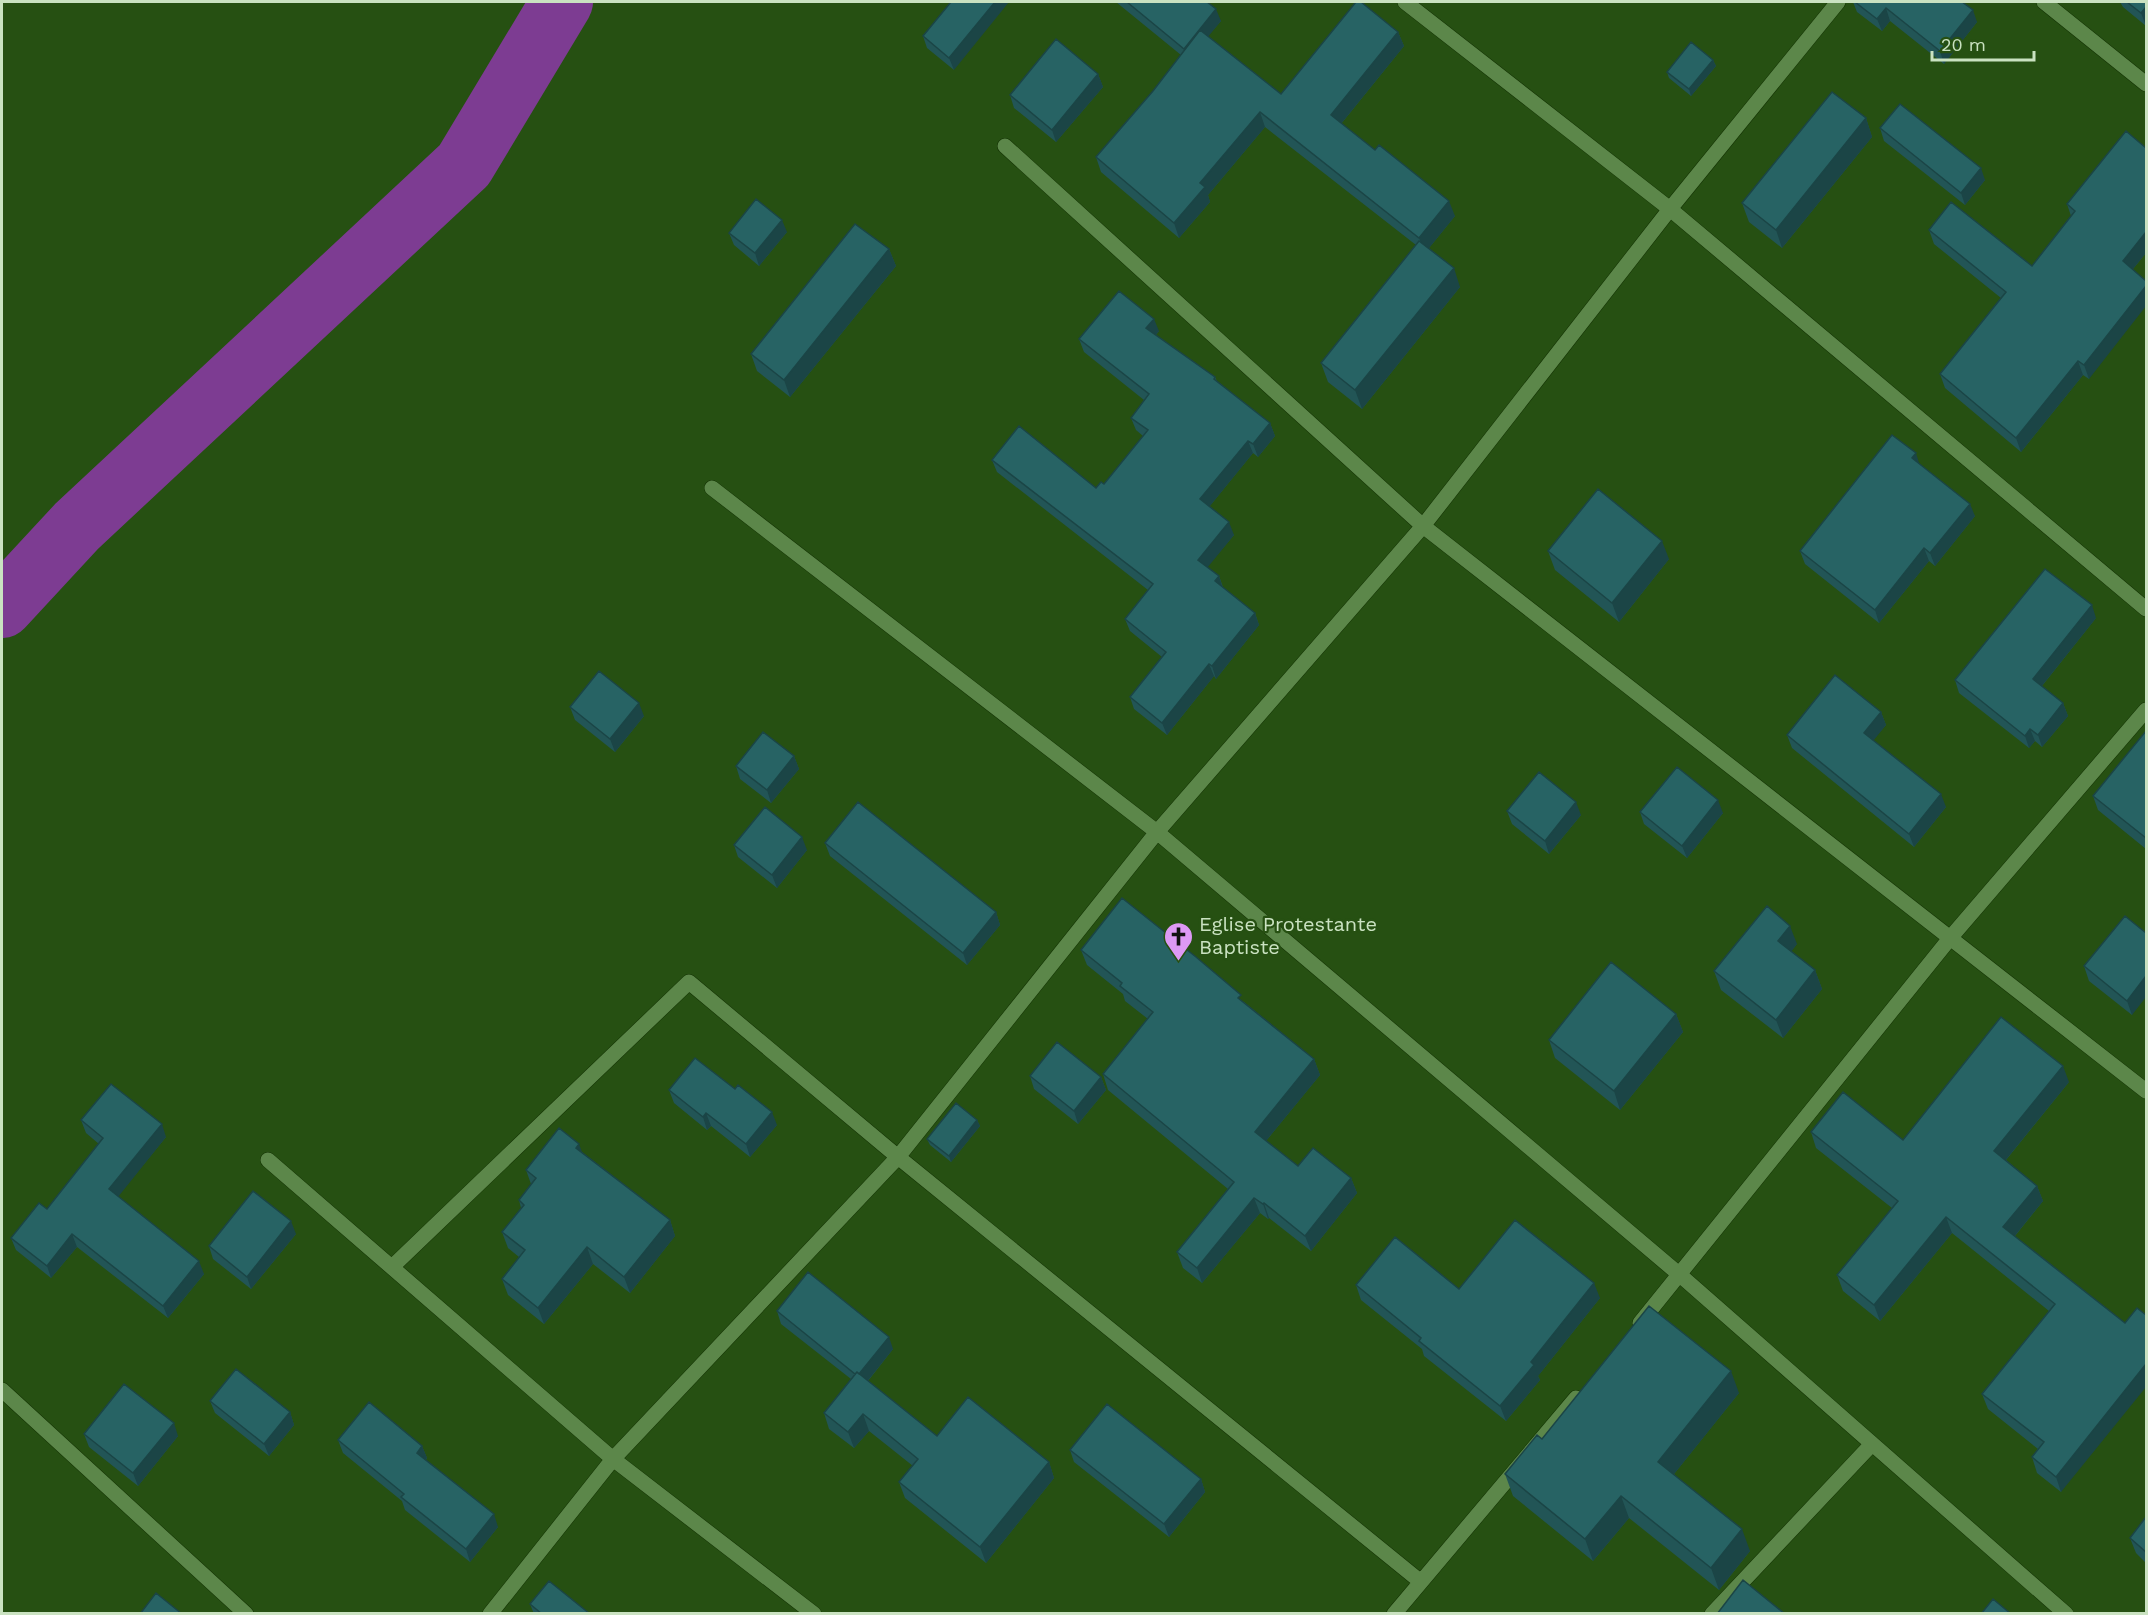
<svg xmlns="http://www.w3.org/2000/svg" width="2148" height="1615" font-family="'Work Sans',sans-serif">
	<rect width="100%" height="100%" fill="#265012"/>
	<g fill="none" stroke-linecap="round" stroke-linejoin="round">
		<path stroke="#7d3c92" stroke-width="62" d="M 2,607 L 77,526 L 464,165 L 562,2"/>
		<defs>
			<path id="street" d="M 1405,2 L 1670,209 L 2146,609
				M 2044,2 L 2146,84
				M 1005,146 L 1423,526 L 2146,1091
				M 712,488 L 1157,832 L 1680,1275 L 2066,1614
				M 268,1160 L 613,1459 L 814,1614
				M 392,1267 L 689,982 L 898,1157 L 1421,1582
				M 1640,1323 L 1951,937 L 2146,710
				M 2,1390 L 246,1614
				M 490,1614 L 613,1459 L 898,1157 L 1157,832 L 1423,526 L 1670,209 L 1838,2
				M 1394,1614 L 1576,1398
				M 1712,1614 L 1872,1444"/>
		</defs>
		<use href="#street" stroke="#143304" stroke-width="16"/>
		<use href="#street" stroke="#5c874a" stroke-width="15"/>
	</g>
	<path fill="#225556" d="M 951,2 L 954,70 L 927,48 L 923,36 Z
		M 1116,2 L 1207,2 L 1221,21 L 1208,36 L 1281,94 L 1398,32 L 1404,46 L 1341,124 L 1455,216 L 1429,248 L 1460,287 L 1362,409 L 1328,382 L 1321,363 L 1416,245 L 1265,127 L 1208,195 L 1210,202 L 1179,238 L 1101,172 L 1096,157 L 1153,91 L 1181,55 Z
		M 1853,2 L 1962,2 L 1977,22 L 1944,64 L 1890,21 L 1882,31 L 1857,12 Z
		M 2120,2 L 2146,2 L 2146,26 L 2123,7 Z
		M 1713,60 L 1716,66 L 1691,96 L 1669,78 L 1667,72 Z
		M 1098,74 L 1103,87 L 1056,142 L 1014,108 L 1010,95 Z
		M 1866,118 L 1872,137 L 1782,248 L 1749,222 L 1742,203 Z
		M 1880,128 L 1985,180 L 1965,205 L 1884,141 Z
		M 2067,204 L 2146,253 L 2133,269 L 2089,379 L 2083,375 L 2021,452 L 1945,388 L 1940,374 L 2001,298 L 1934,244 L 1929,230 L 2032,266 L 2071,216 Z
		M 787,232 L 759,266 L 734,245 L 729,233 Z
		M 889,249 L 896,266 L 790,397 L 757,371 L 751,354 Z
		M 1159,331 L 1156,335 L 1215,377 L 1217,381 L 1270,423 L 1275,436 L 1258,457 L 1253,453 L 1209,507 L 1234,535 L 1207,567 L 1219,576 L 1223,587 L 1255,613 L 1259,625 L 1216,679 L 1214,676 L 1167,735 L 1134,709 L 1130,697 L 1162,657 L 1130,631 L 1125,619 L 1148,590 L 997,472 L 992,460 L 1096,488 L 1104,484 L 1143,436 L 1136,430 L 1131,418 L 1144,400 L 1084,352 L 1079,339 Z
		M 1920,464 L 1975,516 L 1935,566 L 1929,561 L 1879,623 L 1805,564 L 1800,551 Z
		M 1548,551 L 1669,559 L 1619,622 L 1555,570 Z
		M 2096,618 L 2042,686 L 2063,703 L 2068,716 L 2042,747 L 2035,741 L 2029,748 L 1959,693 L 1955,680 Z
		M 570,707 L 644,716 L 615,752 L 575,720 Z
		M 1881,712 L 1886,725 L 1873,740 L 1946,807 L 1914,847 L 1792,748 L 1787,735 Z
		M 2146,731 L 2146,849 L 2098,810 L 2093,796 Z
		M 794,756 L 799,769 L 771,803 L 740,779 L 736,766 Z
		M 1507,811 L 1581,815 L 1549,854 L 1512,824 Z
		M 1640,812 L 1723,813 L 1687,858 L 1644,824 Z
		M 825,843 L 996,912 L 1000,925 L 967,965 L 830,856 Z
		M 734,845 L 807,850 L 777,888 L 738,857 Z
		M 2146,933 L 2132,1015 L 2089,981 L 2084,966 Z
		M 1797,944 L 1791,951 L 1815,970 L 1822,989 L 1783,1038 L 1721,990 L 1714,971 Z
		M 1081,950 L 1244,1002 L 1314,1059 L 1320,1075 L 1266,1141 L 1298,1166 L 1351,1178 L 1357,1193 L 1311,1251 L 1269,1218 L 1268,1219 L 1260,1213 L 1202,1283 L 1183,1268 L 1177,1252 L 1228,1189 L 1108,1090 L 1103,1074 L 1148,1019 L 1125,1001 L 1123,994 L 1087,965 Z
		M 1676,1014 L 1683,1032 L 1620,1110 L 1555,1058 L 1549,1040 Z
		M 1030,1076 L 1101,1077 L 1106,1090 L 1078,1124 L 1034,1089 Z
		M 2069,1082 L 2006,1160 L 2037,1186 L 2043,1201 L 2015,1236 L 2125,1323 L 2061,1492 L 2037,1473 L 2032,1457 L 2038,1449 L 1988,1409 L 1982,1394 L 2049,1311 L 1952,1233 L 1880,1321 L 1843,1291 L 1837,1275 L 1892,1208 L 1816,1148 L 1811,1132 L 1903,1140 Z
		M 669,1090 L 777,1125 L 750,1157 L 711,1126 L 707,1130 L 674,1103 Z
		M 81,1120 L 166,1137 L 118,1196 L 204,1274 L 168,1318 L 77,1247 L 51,1278 L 16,1250 L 11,1238 L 47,1209 L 99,1144 L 86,1133 Z
		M 977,1120 L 980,1126 L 951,1162 L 930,1145 L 927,1139 Z
		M 582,1152 L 670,1220 L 675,1236 L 630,1293 L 593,1264 L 544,1324 L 508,1295 L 502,1279 L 519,1257 L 508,1248 L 502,1232 L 521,1208 L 519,1200 L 531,1184 L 526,1170 Z
		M 296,1234 L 251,1289 L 213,1259 L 209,1246 Z
		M 1356,1285 L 1459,1289 L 1600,1298 L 1538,1376 L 1540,1380 L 1506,1421 L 1424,1356 L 1422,1349 L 1361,1300 Z
		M 777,1311 L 893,1349 L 868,1381 L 937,1436 L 1049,1462 L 1054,1478 L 986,1563 L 905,1498 L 899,1482 L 913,1466 L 869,1431 L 854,1448 L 829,1429 L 824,1413 L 851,1379 L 781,1324 Z
		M 1739,1393 L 1674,1474 L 1750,1551 L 1719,1590 L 1629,1518 L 1593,1561 L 1513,1496 L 1505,1474 L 1542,1439 Z
		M 210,1401 L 290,1412 L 294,1425 L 269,1456 L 215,1413 Z
		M 84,1434 L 178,1436 L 138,1486 L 89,1447 Z
		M 338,1440 L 422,1446 L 427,1458 L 426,1460 L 498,1527 L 470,1562 L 405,1510 L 402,1501 L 343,1453 Z
		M 1070,1450 L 1201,1479 L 1205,1492 L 1169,1537 L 1074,1462 Z
		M 2146,1517 L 2146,1563 L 2136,1553 L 2130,1538 Z
		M 530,1604 L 590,1614 L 534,1614 Z"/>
	<path fill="#1b4546" d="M 995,2 L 1009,2 L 954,70 L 949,58 Z
		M 2146,7 L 2146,26 L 2141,13 Z
		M 1886,8 L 1890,21 L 1882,31 L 1877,19 Z
		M 1216,9 L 1221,21 L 1188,61 L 1184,49 Z
		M 1973,10 L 1977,22 L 1944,64 L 1940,51 Z
		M 1398,32 L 1404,46 L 1336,130 L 1331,115 Z
		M 1713,60 L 1716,66 L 1691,96 L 1689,89 Z
		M 1098,74 L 1103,87 L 1056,142 L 1052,130 Z
		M 1260,112 L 1265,127 L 1208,195 L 1210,202 L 1179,238 L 1174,223 L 1200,183 Z
		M 1866,118 L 1872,137 L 1782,248 L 1776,230 Z
		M 1981,168 L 1985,180 L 1965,205 L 1961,193 Z
		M 1449,201 L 1455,216 L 1425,253 L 1419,238 Z
		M 782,220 L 787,232 L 759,266 L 755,253 Z
		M 2146,232 L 2146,253 L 2128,275 L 2123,261 Z
		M 889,249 L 896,266 L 790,397 L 784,380 Z
		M 1454,268 L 1460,287 L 1362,409 L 1355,390 Z
		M 2146,286 L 2146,306 L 2089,379 L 2084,365 Z
		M 1154,319 L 1159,331 L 1151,341 L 1146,328 Z
		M 2078,361 L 2083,375 L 2021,452 L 2016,438 Z
		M 1270,423 L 1275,436 L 1258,457 L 1253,444 Z
		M 1248,441 L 1253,453 L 1205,512 L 1200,499 Z
		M 1916,453 L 1920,466 L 1912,458 Z
		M 1970,504 L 1975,516 L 1935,566 L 1930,553 Z
		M 1229,522 L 1234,535 L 1203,573 L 1198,560 Z
		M 1662,541 L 1669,559 L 1619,622 L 1612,603 Z
		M 1924,548 L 1929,561 L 1879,623 L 1875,610 Z
		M 1219,576 L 1223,589 L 1215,581 Z
		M 2092,605 L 2096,618 L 2037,692 L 2033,679 Z
		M 1255,613 L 1259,625 L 1216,679 L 1212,666 Z
		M 1209,664 L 1214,676 L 1167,735 L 1162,723 Z
		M 639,703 L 644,716 L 615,752 L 610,739 Z
		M 2063,703 L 2068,716 L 2042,747 L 2038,735 Z
		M 1881,712 L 1886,725 L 1869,746 L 1864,733 Z
		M 2030,729 L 2035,741 L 2029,748 L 2025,736 Z
		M 794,756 L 799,769 L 771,803 L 767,790 Z
		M 1941,794 L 1946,807 L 1914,847 L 1909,834 Z
		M 1718,800 L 1723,813 L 1687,858 L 1682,846 Z
		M 1576,802 L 1581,815 L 1549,854 L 1545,841 Z
		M 802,837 L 807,850 L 777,888 L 772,875 Z
		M 996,912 L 1000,925 L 967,965 L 963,953 Z
		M 1790,926 L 1797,944 L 1785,960 L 1778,941 Z
		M 1815,970 L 1822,989 L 1783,1038 L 1776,1020 Z
		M 2146,976 L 2146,997 L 2132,1015 L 2127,1001 Z
		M 1676,1014 L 1683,1032 L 1620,1110 L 1614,1091 Z
		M 1314,1059 L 1320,1075 L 1261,1147 L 1255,1132 Z
		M 2063,1066 L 2069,1082 L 2000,1167 L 1994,1151 Z
		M 1101,1077 L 1106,1090 L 1078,1124 L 1074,1111 Z
		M 772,1112 L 777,1125 L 750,1157 L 746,1144 Z
		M 706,1113 L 711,1126 L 707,1130 L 703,1117 Z
		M 977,1120 L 980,1126 L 951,1162 L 949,1156 Z
		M 162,1124 L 166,1137 L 114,1202 L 109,1189 Z
		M 579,1144 L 585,1160 L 576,1148 Z
		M 1351,1178 L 1357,1193 L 1311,1251 L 1305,1236 Z
		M 2037,1186 L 2043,1201 L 2009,1243 L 2003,1227 Z
		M 1254,1198 L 1260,1213 L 1202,1283 L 1197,1268 Z
		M 1264,1203 L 1269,1218 L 1268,1219 L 1263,1204 Z
		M 1946,1217 L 1952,1233 L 1880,1321 L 1874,1305 Z
		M 670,1220 L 675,1236 L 630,1293 L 624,1277 Z
		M 291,1221 L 296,1234 L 251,1289 L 247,1277 Z
		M 72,1234 L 77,1247 L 51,1278 L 47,1266 Z
		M 587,1247 L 593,1264 L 544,1324 L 538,1308 Z
		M 199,1261 L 204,1274 L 168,1318 L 163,1306 Z
		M 1594,1283 L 1600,1298 L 1538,1376 L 1540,1380 L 1506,1421 L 1500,1406 L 1531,1362 Z
		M 889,1337 L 893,1349 L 862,1388 L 858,1376 Z
		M 2146,1364 L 2146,1387 L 2061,1492 L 2056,1477 Z
		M 1731,1371 L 1739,1393 L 1666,1484 L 1658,1462 Z
		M 290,1412 L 294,1425 L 269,1456 L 264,1444 Z
		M 863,1414 L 869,1431 L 854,1448 L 848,1432 Z
		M 174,1423 L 178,1436 L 138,1486 L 133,1473 Z
		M 422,1446 L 427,1458 L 421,1465 L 417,1453 Z
		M 1049,1462 L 1054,1478 L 986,1563 L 980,1547 Z
		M 1201,1479 L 1205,1492 L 1169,1537 L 1164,1524 Z
		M 1621,1496 L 1629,1518 L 1593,1561 L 1585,1539 Z
		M 494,1514 L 498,1527 L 470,1562 L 466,1549 Z
		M 1742,1529 L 1750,1551 L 1719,1590 L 1711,1568 Z"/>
	<path fill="#276364" stroke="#1b4546" stroke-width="1.5" d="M 951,2 L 995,2 L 949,58 L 923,36 Z
		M 1127,2 L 1207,2 L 1216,9 L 1184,49 Z
		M 1356,2 L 1361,2 L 1398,32 L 1331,115 L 1375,150 L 1379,145 L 1449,201 L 1419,238 L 1260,112 L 1200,183 L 1205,187 L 1174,223 L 1096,157 L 1153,91 L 1200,30 L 1281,94 Z
		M 1855,2 L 1962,2 L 1973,10 L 1940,51 L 1886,8 L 1877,19 Z
		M 2127,2 L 2146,2 L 2146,7 L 2141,13 Z
		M 1056,39 L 1098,74 L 1052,130 L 1010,95 Z
		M 1691,42 L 1713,60 L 1689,89 L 1667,72 Z
		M 1832,92 L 1866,118 L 1776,230 L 1742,203 Z
		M 1900,104 L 1981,168 L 1961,193 L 1880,128 Z
		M 2126,131 L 2146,148 L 2146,232 L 2123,261 L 2146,281 L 2146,286 L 2084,365 L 2078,361 L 2016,438 L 1940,374 L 2006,292 L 1929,230 L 1951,202 L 2032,266 L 2075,211 L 2067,204 Z
		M 756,199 L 782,220 L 755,253 L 729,233 Z
		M 855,224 L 889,249 L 784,380 L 751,354 Z
		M 1419,241 L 1454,268 L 1355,390 L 1321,363 Z
		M 1119,291 L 1154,319 L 1146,328 L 1215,377 L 1214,379 L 1270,423 L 1253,444 L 1248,441 L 1200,499 L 1229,522 L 1198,560 L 1219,576 L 1215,581 L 1255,613 L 1212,666 L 1209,664 L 1162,723 L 1130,697 L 1166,652 L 1125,619 L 1153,584 L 992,460 L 1019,426 L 1096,488 L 1101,482 L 1104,484 L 1148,430 L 1131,418 L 1149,394 L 1079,339 Z
		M 1892,435 L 1916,453 L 1912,458 L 1970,504 L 1930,553 L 1924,548 L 1875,610 L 1800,551 Z
		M 1598,489 L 1662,541 L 1612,603 L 1548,551 Z
		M 2045,569 L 2092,605 L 2033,679 L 2063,703 L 2038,735 L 2030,729 L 2025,736 L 1955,680 Z
		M 599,671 L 639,703 L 610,739 L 570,707 Z
		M 1835,675 L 1881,712 L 1864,733 L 1941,794 L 1909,834 L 1787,735 Z
		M 2146,731 L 2146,838 L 2093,796 Z
		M 763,732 L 794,756 L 767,790 L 736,766 Z
		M 1677,767 L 1718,800 L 1682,846 L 1640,812 Z
		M 1539,772 L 1576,802 L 1545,841 L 1507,811 Z
		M 858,802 L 996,912 L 963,953 L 825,843 Z
		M 765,807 L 802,837 L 772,875 L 734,845 Z
		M 1122,898 L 1196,957 L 1241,995 L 1238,998 L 1314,1059 L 1255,1132 L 1298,1166 L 1313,1148 L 1351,1178 L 1305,1236 L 1264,1203 L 1263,1204 L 1254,1198 L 1197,1268 L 1177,1252 L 1234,1182 L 1103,1074 L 1153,1012 L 1120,986 L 1122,983 L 1081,950 Z
		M 1767,906 L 1790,926 L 1778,941 L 1815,970 L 1776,1020 L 1714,971 Z
		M 2125,916 L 2146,933 L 2146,976 L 2127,1001 L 2084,966 Z
		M 1611,962 L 1676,1014 L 1614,1091 L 1549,1040 Z
		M 2001,1017 L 2063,1066 L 1994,1151 L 2037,1186 L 2003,1227 L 2125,1323 L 2137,1308 L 2146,1315 L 2146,1364 L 2056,1477 L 2032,1457 L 2044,1442 L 1982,1394 L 2055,1304 L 1946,1217 L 1874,1305 L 1837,1275 L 1898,1201 L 1811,1132 L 1843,1092 L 1903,1140 Z
		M 1057,1042 L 1101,1077 L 1074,1111 L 1030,1076 Z
		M 695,1058 L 735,1089 L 738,1085 L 772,1112 L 746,1144 L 706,1113 L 703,1117 L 669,1090 Z
		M 111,1084 L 162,1124 L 109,1189 L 199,1261 L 163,1306 L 72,1234 L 47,1266 L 11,1238 L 39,1203 L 47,1209 L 103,1138 L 81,1120 Z
		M 956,1103 L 977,1120 L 949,1156 L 927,1139 Z
		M 559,1128 L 579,1144 L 576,1148 L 670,1220 L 624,1277 L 587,1247 L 538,1308 L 502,1279 L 525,1250 L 502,1232 L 524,1205 L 519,1200 L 536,1178 L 526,1170 Z
		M 253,1191 L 291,1221 L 247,1277 L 209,1246 Z
		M 1515,1220 L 1594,1283 L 1531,1362 L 1534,1365 L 1500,1406 L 1419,1341 L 1421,1338 L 1356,1285 L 1395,1237 L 1459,1289 Z
		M 808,1272 L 889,1337 L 859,1374 L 857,1372 L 855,1374 L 777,1311 Z
		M 1649,1306 L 1731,1371 L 1658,1462 L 1742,1529 L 1711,1568 L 1621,1496 L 1585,1539 L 1505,1474 L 1537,1435 L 1542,1439 Z
		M 236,1369 L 290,1412 L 264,1444 L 210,1401 Z
		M 857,1372 L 937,1436 L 968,1397 L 1049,1462 L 980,1547 L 899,1482 L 918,1459 L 863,1414 L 848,1432 L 824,1413 Z
		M 124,1384 L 174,1423 L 133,1473 L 84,1434 Z
		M 369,1402 L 422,1446 L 417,1453 L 494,1514 L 466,1549 L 401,1497 L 404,1494 L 338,1440 Z
		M 1107,1404 L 1201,1479 L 1164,1524 L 1070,1450 Z
		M 2146,1517 L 2146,1552 L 2130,1538 Z
		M 1743,1580 L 1785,1614 L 1717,1614 Z
		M 549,1581 L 590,1614 L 542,1614 L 530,1604 Z
		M 156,1593 L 182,1614 L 140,1614 Z
		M 1993,1599 L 2011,1614 L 1981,1614 Z"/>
	<defs>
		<symbol id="church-pin" viewBox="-11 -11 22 30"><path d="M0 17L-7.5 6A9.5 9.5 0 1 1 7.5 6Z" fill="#dd99f4" stroke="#265012"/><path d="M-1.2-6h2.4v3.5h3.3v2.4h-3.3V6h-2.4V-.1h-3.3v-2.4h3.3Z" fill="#111"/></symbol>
	</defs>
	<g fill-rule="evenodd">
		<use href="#church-pin" x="1162" y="920" width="33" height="45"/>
	</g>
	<g text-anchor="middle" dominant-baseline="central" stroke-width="4.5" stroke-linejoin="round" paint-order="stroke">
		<g font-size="20" fill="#cae2c1" stroke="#265012" text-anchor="start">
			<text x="1199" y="924">Eglise Protestante<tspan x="1199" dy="23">Baptiste</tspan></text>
		</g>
	</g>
	<rect width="2148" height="1615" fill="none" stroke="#cae2c1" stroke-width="6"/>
	<path d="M1932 51v9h102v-9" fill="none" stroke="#cae2c1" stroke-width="3"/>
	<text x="1941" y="51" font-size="18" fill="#cae2c1" stroke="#265012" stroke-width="4.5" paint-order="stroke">20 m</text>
</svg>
